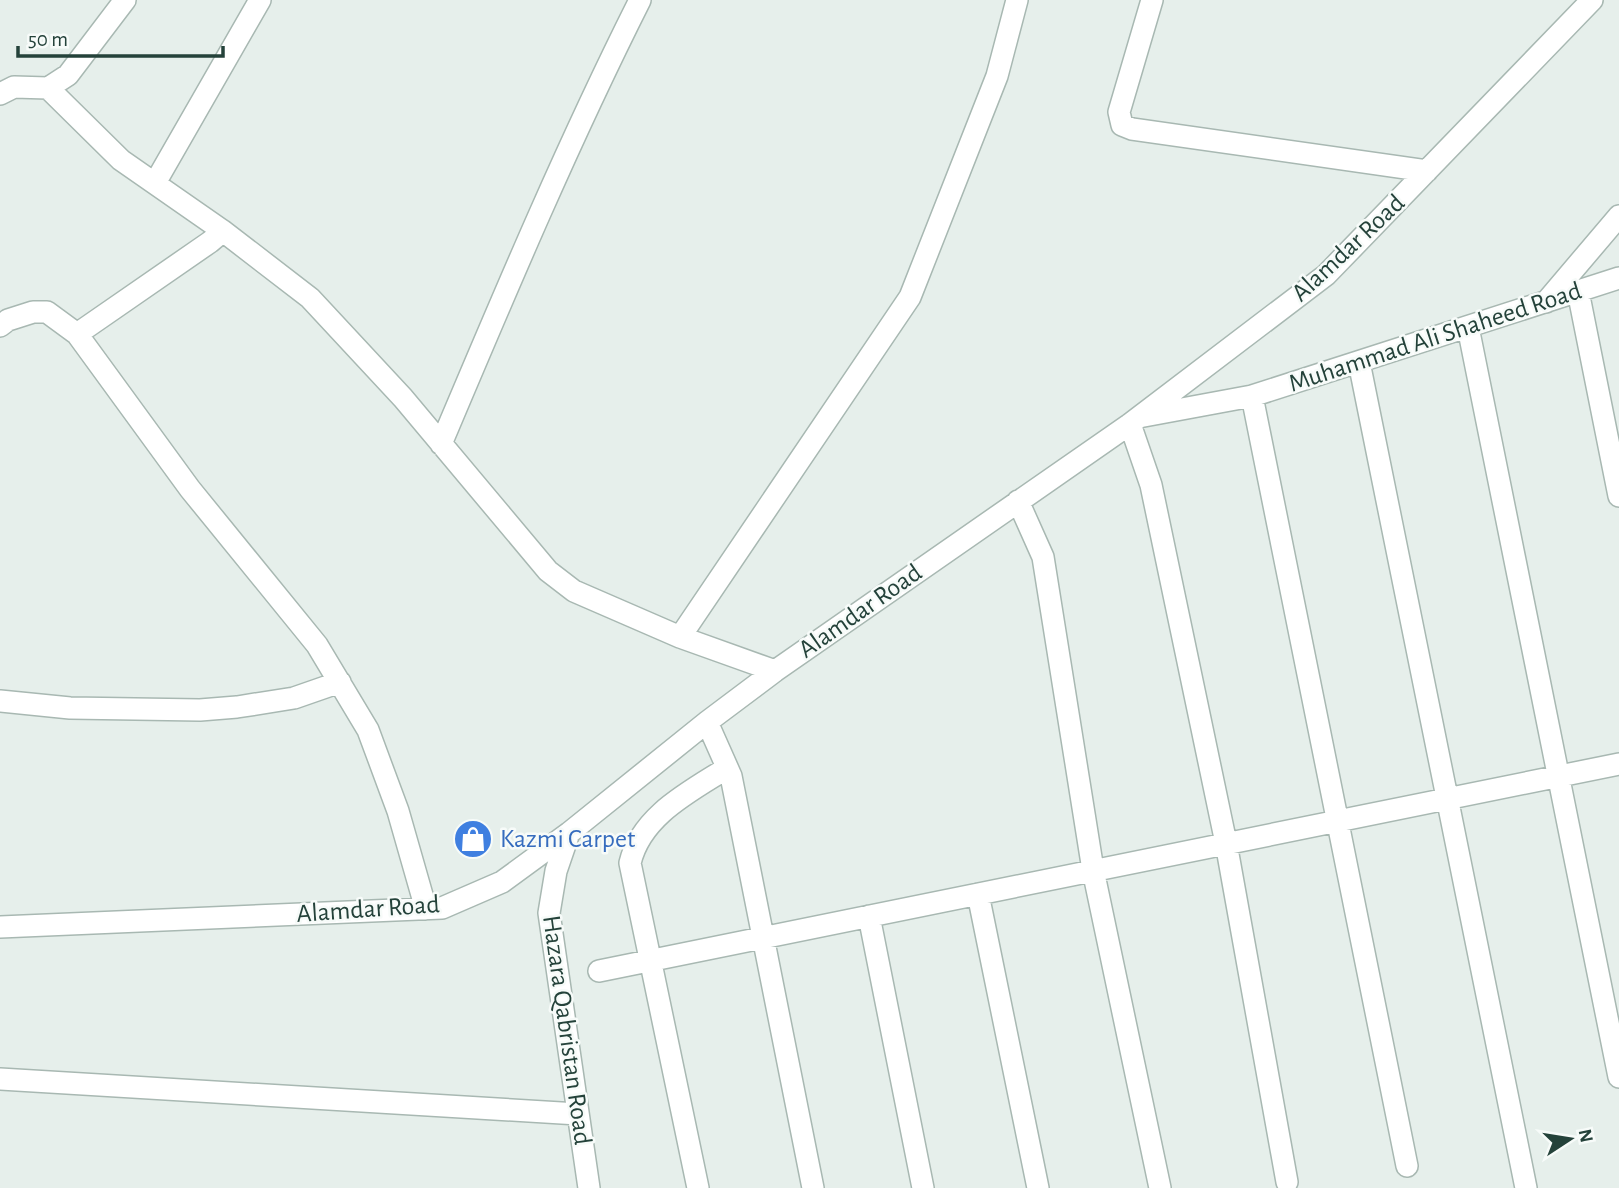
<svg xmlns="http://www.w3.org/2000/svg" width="1619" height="1188" font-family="'Alegreya Sans',sans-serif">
	<rect width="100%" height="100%" fill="#e6efeb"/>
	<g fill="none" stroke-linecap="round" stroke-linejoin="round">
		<defs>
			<path id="minor" d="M 1152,0 L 1119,112 L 1122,125 L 1132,129 L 1427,171
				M 48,88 L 121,160 L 223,231 L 310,298 L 403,398 L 548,571 L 574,591 L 680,637 L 775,671
				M 0,94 L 14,87 L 48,88 L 68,75 L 125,0
				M 155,183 L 260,0
				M 1578,291 L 1619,496
				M 1546,302 L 1619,216
				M 0,326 L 8,320 L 33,312 L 47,312 L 77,334 L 190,489 L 317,645 L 368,730 L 398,811 L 426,909
				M 1468,327 L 1619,1077
				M 77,334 L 210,242 L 223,231
				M 1359,362 L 1526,1188
				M 1252,396 L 1407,1166
				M 1144,416 L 1252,396 L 1619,278
				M 1130,424 L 1151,485 L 1226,843 L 1287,1182
				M 441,444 C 504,295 567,145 640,0
				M 1018,501 L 1043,557 L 1093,870 L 1160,1188
				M 680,637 L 910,297 L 997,76 L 1017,0
				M 0,701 L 70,708 L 200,710 L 237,707 L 294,698 L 340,682
				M 707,722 L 731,776 L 813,1188
				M 569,833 L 556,871 L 549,913 L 589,1188
				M 978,894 L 1038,1188
				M 869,916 L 923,1188
				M 0,927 L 442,908 L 502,882 L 569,833 L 707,722 L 775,671 L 1130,424 L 1326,275 L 1592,0
				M 599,971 L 1619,764
				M 0,1079 L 578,1114
				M 698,1188 L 630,863 C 641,816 689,792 727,768"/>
		</defs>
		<use href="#minor" stroke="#a8b8b2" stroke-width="24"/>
		<use href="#minor" stroke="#fff" stroke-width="21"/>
	</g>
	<defs>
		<symbol id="shop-disc" viewBox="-11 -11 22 22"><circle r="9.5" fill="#3f7fe0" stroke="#f7fbf9"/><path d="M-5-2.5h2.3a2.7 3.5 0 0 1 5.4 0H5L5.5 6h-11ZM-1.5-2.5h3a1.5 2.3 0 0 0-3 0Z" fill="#fff"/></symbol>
	</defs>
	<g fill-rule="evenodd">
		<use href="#shop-disc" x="451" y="817" width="44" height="44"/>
	</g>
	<g text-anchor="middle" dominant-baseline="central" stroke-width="5" stroke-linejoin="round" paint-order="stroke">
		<g font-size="26" fill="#24423a" stroke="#f7fbf9">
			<text transform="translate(1348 248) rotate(-43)">Alamdar Road</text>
			<text transform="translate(1435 337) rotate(-18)">Muhammad Ali Shaheed Road</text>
			<text transform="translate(860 611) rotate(-35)">Alamdar Road</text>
			<text transform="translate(368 909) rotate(-4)">Alamdar Road</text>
			<text transform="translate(567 1030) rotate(82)">Hazara Qabristan Road</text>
		</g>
		<g font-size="26" fill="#366cbe" stroke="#f7fbf9" text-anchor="start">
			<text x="500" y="839">Kazmi Carpet</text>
		</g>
	</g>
	<g transform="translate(1570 1139) rotate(78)" stroke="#f7fbf9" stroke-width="5" paint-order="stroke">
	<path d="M0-5L12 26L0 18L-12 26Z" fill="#24423a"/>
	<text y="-10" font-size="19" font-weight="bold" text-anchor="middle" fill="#24423a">N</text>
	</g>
	<path d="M18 46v10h205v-10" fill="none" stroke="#24423a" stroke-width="3.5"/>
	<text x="28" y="46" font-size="21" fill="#24423a" stroke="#f7fbf9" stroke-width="5" paint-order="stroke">50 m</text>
</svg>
